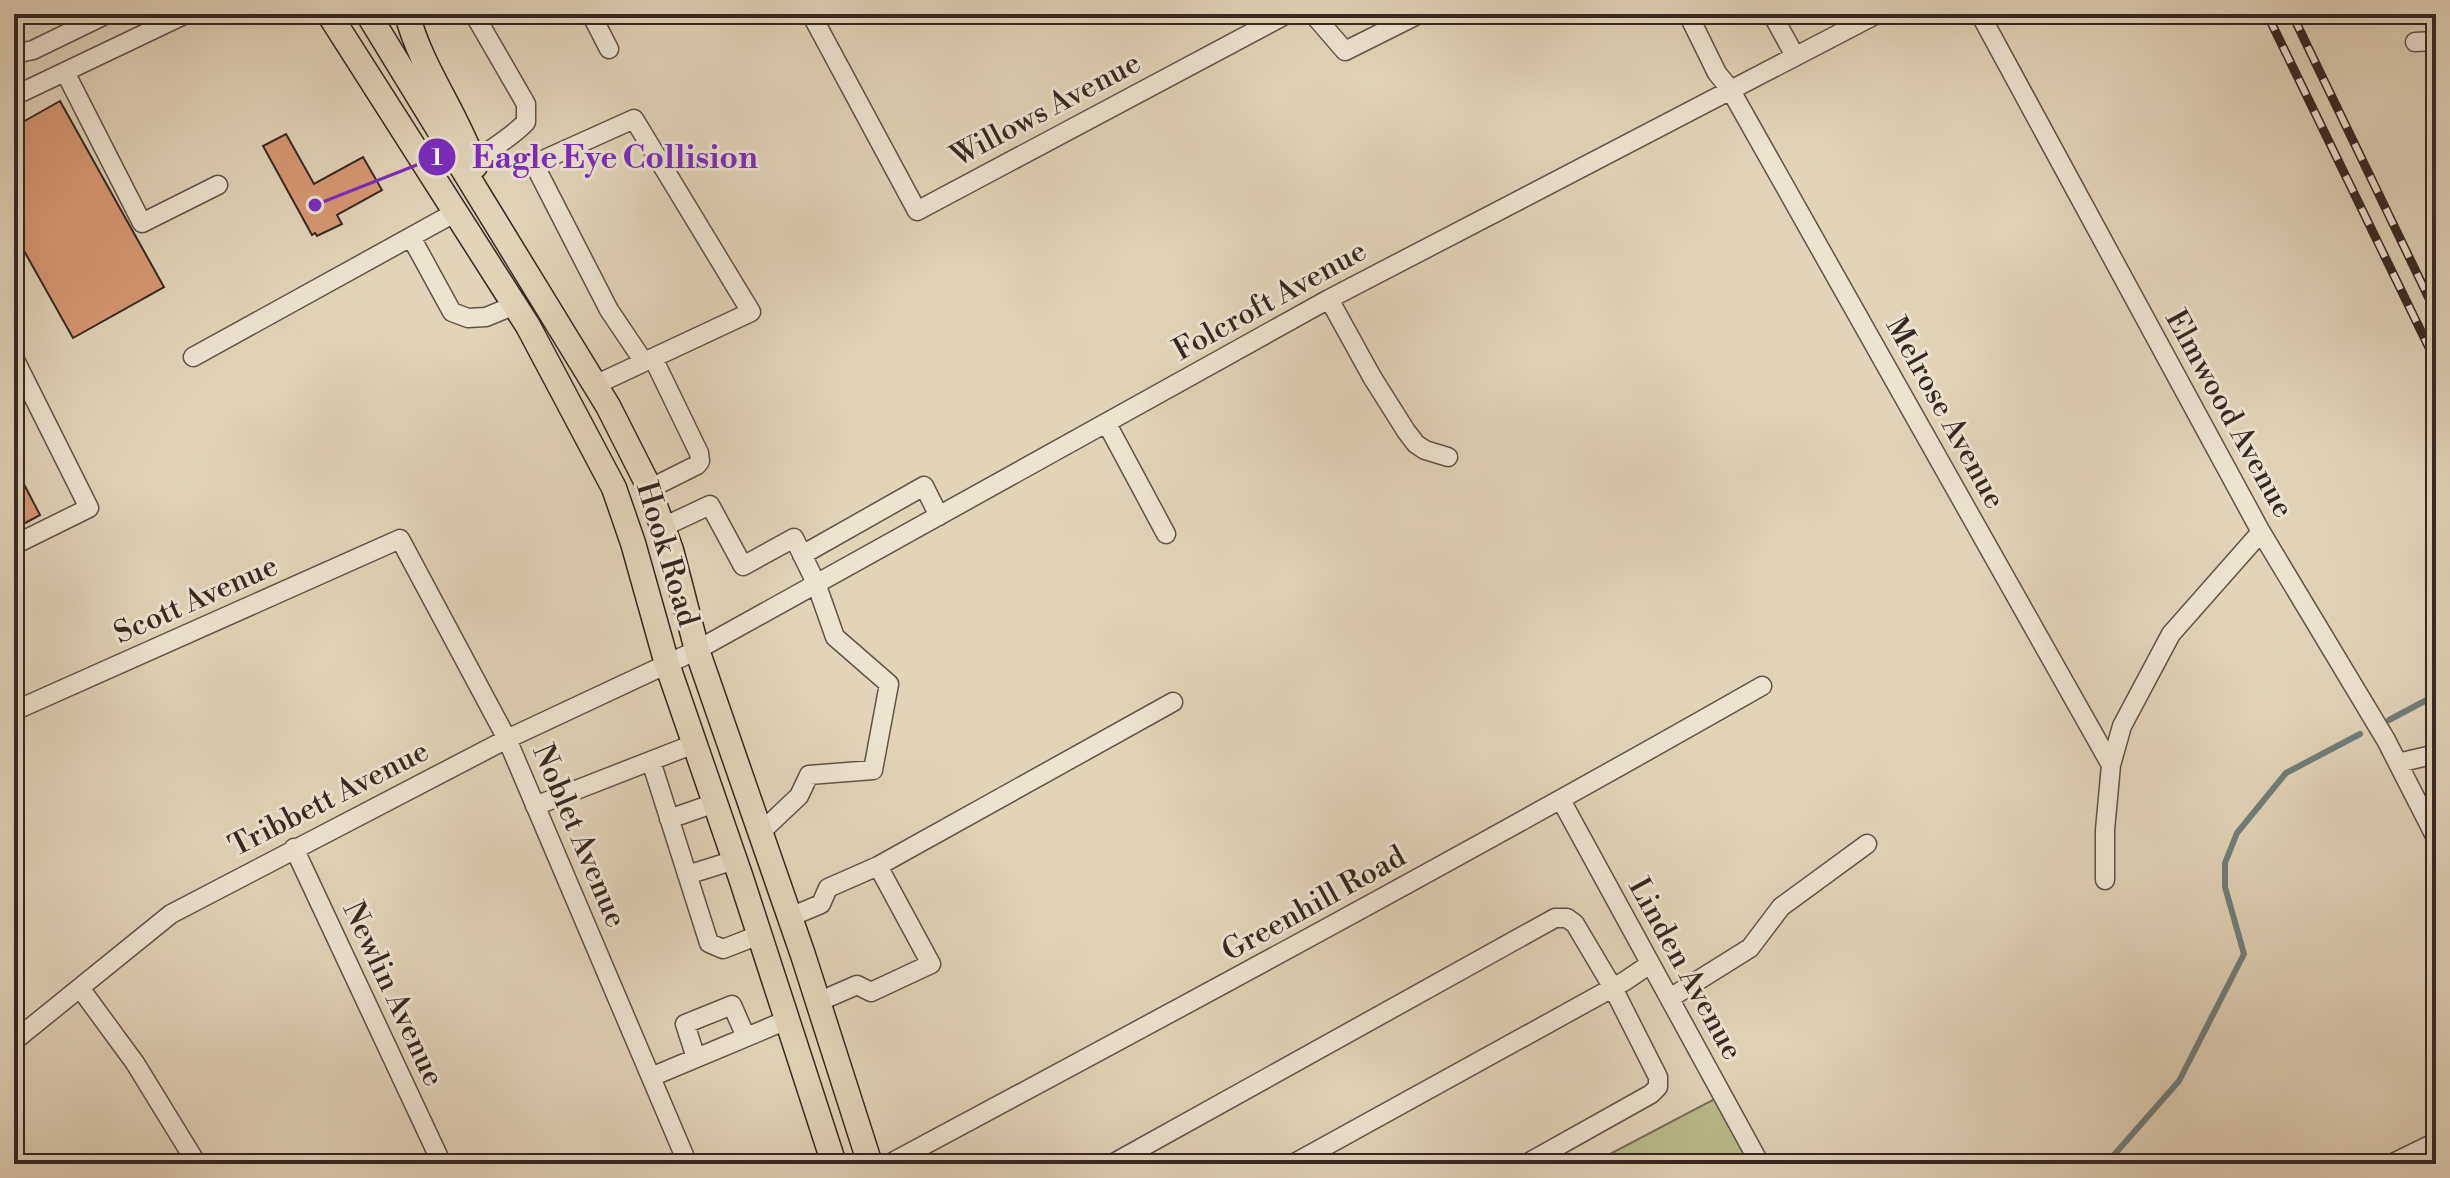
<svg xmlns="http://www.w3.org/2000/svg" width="2450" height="1178" font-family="'Libre Bodoni',serif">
	<rect width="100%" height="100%" fill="#e1d4b8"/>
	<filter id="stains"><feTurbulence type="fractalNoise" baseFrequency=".0025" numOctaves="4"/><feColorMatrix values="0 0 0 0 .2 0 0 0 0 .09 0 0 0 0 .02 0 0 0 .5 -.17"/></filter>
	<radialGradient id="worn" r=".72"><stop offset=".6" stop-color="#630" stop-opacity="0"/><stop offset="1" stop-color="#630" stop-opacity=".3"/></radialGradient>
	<path fill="#babb8a" stroke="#787256" stroke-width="2" d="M 1722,1095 L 1759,1164 L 1591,1164 Z"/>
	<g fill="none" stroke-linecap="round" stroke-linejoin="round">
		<path stroke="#6f7e7b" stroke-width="6" d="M 2389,720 L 2436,695
			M 2106,1164 L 2179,1081 L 2244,954 L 2225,887 L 2225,863 L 2237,833 L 2286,773 L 2360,734"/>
	</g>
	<path fill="#d79873" stroke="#352823" stroke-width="2" d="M 60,101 L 164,287 L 73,338 L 14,233 L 14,127 Z
		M 286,134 L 314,184 L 363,157 L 382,190 L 337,215 L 342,224 L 317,236 L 315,233 L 312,235 L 263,146 Z
		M 14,465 L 40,515 L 14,529 Z"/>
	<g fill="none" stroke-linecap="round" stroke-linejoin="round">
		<defs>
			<path id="minor" d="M 474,14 L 526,104 L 526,122 C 511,138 491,148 474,163
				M 591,14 L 609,49
				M 811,14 L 917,211 L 1287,14
				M 1313,14 L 1345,51 L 1419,14
				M 1688,14 L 1717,73 L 1730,89 L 2111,765
				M 1772,14 L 1795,56
				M 1980,14 L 2261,532 L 2386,740 L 2436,838
				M 2415,42 L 2436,41
				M 14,54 L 33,50 L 107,14
				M 65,72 L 142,223 L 218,185
				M 14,96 L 186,14
				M 411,237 L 452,312 L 468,318 L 486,317 L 515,305
				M 1329,299 L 1372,377 L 1406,431 L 1416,444 L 1425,450 L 1448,457
				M 193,357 L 456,212
				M 14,358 L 89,508 L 14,545
				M 595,385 L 751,312 L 634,119 L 534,164 L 609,310 L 644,362
				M 1107,424 L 1166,534
				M 649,489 L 697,465 L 700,461 L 699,453 L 653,358
				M 663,527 L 710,505 L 743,566 L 794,538 L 816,583 L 835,637 L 889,684 L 873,770 L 809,775 L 799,796 L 760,833
				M 802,555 L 924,486 L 939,516
				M 14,711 L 400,539 L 507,739 L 684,1155 L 685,1164
				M 651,761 L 709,943 L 723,949 L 759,935
				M 2398,763 L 2436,754
				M 1561,800 L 1760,1164
				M 535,806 L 694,744
				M 669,819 L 715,803
				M 294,848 L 442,1164
				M 878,866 L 1173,702
				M 687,875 L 735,860
				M 2105,880 L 2105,830 L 2111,765 L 2122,726 L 2171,634 L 2261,532
				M 790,917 L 821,904 L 828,888 L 878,866 L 931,964 L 871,992 L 857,985 L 818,1002
				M 80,988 L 135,1063 L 197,1164
				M 1670,998 L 1750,948 L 1781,907 L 1867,844
				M 14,1041 L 171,914 L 507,739 L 697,650 L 1329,299 L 1877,14
				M 696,1058 L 685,1024 L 732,1005 L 746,1037
				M 651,1077 L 787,1020
				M 889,1164 C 1182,1007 1474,850 1762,686
				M 1112,1164 L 1555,918 L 1567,918 L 1575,924 L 1613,988 L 1658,1077 L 1658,1087 L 1651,1094 L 1526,1164
				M 1293,1164 L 1625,981 L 1650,964
				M 2391,1164 L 2436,1142"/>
			<path id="major" d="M 329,14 L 528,326 L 614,488 L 633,543 L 667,664 L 741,878 L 834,1164
				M 368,14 L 608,406 L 646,481 L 671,550 L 697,650 L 803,955 L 870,1164
				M 407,14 C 421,68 457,114 475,166"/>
		</defs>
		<use href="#minor" stroke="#605348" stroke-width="21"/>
		<use href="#major" stroke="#352823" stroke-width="27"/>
		<use href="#minor" stroke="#ece3d1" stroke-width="18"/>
		<use href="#major" stroke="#e1d4b8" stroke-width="24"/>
		<defs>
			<path id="rail" d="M 2267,14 L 2436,362
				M 2292,14 L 2436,313"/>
		</defs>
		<use href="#rail" stroke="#352823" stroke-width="9"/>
		<use href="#rail" stroke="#ece3d1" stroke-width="6" stroke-dasharray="18" stroke-linecap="butt"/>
	</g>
	<g text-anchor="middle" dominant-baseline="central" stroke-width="6" stroke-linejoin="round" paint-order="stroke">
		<g font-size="30" fill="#352823" stroke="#ece3d1">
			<text transform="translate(1046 110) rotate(-28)">Willows Avenue</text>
			<text transform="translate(1270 301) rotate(-29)">Folcroft Avenue</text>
			<text transform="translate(1945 413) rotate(61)">Melrose Avenue</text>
			<text transform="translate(2229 414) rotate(61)">Elmwood Avenue</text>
			<text transform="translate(667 554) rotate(73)">Hook Road</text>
			<text transform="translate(196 600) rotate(-24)">Scott Avenue</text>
			<text transform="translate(329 799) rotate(-27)">Tribbett Avenue</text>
			<text transform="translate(579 836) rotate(67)">Noblet Avenue</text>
			<text transform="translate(1314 904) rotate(-29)">Greenhill Road</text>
			<text transform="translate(1685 969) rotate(61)">Linden Avenue</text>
			<text transform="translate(393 994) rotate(65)">Newlin Avenue</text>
		</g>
	</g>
	<path fill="none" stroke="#7b2cbf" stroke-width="3" d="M315 205L437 157"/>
	<g fill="#7b2cbf" stroke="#ece3d1" stroke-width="3">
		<circle cx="315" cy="205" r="8"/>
		<circle cx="437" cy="157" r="20"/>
	</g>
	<g font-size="24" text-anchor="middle" font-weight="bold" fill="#fff">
		<text x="437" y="165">1</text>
	</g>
	<g font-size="32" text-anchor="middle" font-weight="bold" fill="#7b2cbf" stroke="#ece3d1" stroke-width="6" stroke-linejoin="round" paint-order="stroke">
		<text x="615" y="168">Eagle Eye Collision</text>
	</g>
	<rect width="2450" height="1178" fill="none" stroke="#e1d4b8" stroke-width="48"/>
	<rect x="16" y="16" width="2418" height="1146" fill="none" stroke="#352823" stroke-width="4"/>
	<rect x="24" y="24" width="2402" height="1130" fill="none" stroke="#352823" stroke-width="2"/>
	<rect width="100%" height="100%" filter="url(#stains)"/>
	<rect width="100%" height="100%" fill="url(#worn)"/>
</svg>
